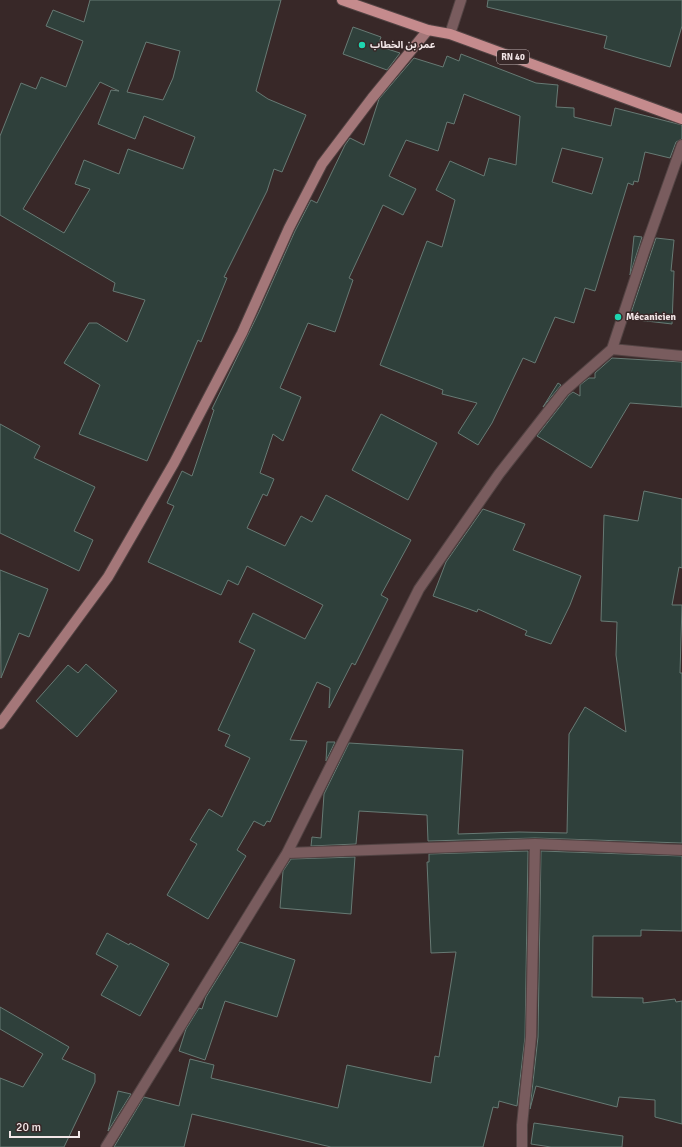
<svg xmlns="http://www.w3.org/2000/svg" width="682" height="1147" font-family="Signika,'Noto Sans Arabic',sans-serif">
	<rect width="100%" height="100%" fill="#382828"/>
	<path fill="#2f403b" stroke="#677a74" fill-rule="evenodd" d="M 90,0 L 281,0 L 256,91 L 268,99 L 306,115 L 282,172 L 274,169 L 267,191 L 224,277 L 227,278 L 201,342 L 198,340 L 147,461 L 79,434 L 100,385 L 64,363 L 89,323 L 97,323 L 127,342 L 145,300 L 113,291 L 115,283 L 0,215 L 0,136 L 21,83 L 36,89 L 41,77 L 66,87 L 83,41 L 46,26 L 53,10 L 84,22 ZM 146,42 L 180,51 L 173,78 L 163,100 L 127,92 ZM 100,82 L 119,91 L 111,90 L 98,124 L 135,139 L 144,116 L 195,137 L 183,169 L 128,149 L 119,174 L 84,160 L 75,184 L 90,189 L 64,233 L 23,209 Z
		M 488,0 L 682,0 L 682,26 L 670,67 L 604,48 L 607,36 L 487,7 Z
		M 353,27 L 381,37 L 378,46 L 400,53 L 387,70 L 343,54 Z
		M 461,54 L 536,83 L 558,85 L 556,107 L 574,108 L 574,117 L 611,126 L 615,108 L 682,125 L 682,139 L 676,142 L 670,158 L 645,152 L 638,182 L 634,181 L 633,185 L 628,183 L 595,291 L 585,288 L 574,323 L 555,317 L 535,363 L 523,358 L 492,423 L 478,445 L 458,433 L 477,403 L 442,394 L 443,390 L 380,365 L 427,241 L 442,247 L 455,200 L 436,190 L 450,161 L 484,176 L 489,158 L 516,165 L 520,116 L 464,94 L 454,124 L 447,122 L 438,151 L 406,140 L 389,176 L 416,189 L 403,215 L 383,205 L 349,278 L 353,280 L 335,332 L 308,323 L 280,388 L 301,397 L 283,441 L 273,434 L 260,473 L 274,479 L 267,496 L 263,494 L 247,528 L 285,546 L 301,516 L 312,522 L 326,495 L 411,540 L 381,595 L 388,599 L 355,665 L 352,663 L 329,708 L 330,688 L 317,682 L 290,740 L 307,741 L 282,796 L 270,822 L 267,821 L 264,826 L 254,821 L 237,850 L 246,856 L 208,919 L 167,895 L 197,844 L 190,840 L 209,809 L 222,817 L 250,758 L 225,746 L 230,735 L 218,730 L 255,650 L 239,642 L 253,613 L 305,639 L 323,605 L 247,566 L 238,585 L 228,580 L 221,595 L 148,562 L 174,506 L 167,503 L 182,471 L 192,476 L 214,410 L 212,409 L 259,312 L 295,231 L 311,200 L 317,203 L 345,145 L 350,138 L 364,145 L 379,99 L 414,58 L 443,67 L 447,56 L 459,61 ZM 562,148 L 603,158 L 592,194 L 552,182 Z
		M 634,236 L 642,237 L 630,275 Z
		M 656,238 L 674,240 L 671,271 L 674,271 L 672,324 L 629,319 Z
		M 612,358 L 682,362 L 682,407 L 630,403 L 591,468 L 537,436 L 569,395 L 573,392 L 580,396 L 580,385 L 589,378 L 595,378 L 595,373 Z
		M 558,383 L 561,385 L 543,407 Z
		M 381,414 L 437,443 L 408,500 L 352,470 Z
		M 0,424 L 40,446 L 34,458 L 95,487 L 74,531 L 93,540 L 79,571 L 0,533 Z
		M 644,491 L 682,499 L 682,568 L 679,567 L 672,605 L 682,605 L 680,673 L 682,673 L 682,843 L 535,838 L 428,841 L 427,815 L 359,811 L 356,844 L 311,846 L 312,837 L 321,838 L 324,794 L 349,743 L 463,750 L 458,834 L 519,832 L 567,833 L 569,734 L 585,707 L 626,732 L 616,655 L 617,622 L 601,621 L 604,515 L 638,521 Z
		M 483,509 L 525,524 L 513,550 L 581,576 L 570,605 L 551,644 L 525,635 L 527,631 L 478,609 L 477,612 L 433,596 L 446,562 Z
		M 0,570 L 48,589 L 29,637 L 19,633 L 1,678 Z
		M 86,664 L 117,691 L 77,737 L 36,701 L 68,665 L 78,673 Z
		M 327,742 L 335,742 L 326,761 Z
		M 528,851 L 525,1037 L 517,1106 L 499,1101 L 498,1108 L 493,1107 L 483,1147 L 331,1147 L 192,1114 L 184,1147 L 114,1147 L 144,1097 L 179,1106 L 190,1059 L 214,1065 L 211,1078 L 338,1108 L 347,1065 L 431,1083 L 435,1056 L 439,1057 L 456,952 L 431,953 L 427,862 L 429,862 L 429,854 Z
		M 541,851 L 682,856 L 682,931 L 641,930 L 641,936 L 593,936 L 592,997 L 643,998 L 643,1003 L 675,999 L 676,1002 L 682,1001 L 682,1124 L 655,1117 L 655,1100 L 619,1097 L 617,1107 L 536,1086 L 530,1109 L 538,1037 Z
		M 355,857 L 351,914 L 280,908 L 283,871 L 291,859 Z
		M 107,933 L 129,945 L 130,943 L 169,964 L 140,1016 L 101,995 L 118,966 L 96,954 Z
		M 240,942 L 295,960 L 277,1017 L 225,1001 L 205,1060 L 179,1051 L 186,1029 L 199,1008 L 202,1009 L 206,997 Z
		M 0,1007 L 69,1047 L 62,1059 L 95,1074 L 95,1082 L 64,1147 L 0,1147 L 0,1078 L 23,1087 L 43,1054 L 0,1029 Z
		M 118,1091 L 131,1094 L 108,1131 Z
		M 534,1123 L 623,1136 L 622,1147 L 551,1147 L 531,1144 Z"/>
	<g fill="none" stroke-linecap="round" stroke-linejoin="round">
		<defs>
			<path id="minor" d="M 450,34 L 461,0
				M 612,349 L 682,356
				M 287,853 L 535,844 L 682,850
				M 106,1147 L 287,853 L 419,589 L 499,474 L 564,391 L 612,349 L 644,252 L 682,145
				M 522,1147 L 522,1125 L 531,1037 L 535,844"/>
			<path id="secondary" d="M 0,724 L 108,577 L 174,463 L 242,333 L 289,228 L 322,164 L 372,98 L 428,30"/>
			<path id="primary" d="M 342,0 L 428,30 L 450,34 L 682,119"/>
		</defs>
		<use href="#minor" stroke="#524343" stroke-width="12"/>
		<use href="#secondary" stroke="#524343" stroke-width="12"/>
		<use href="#primary" stroke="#524343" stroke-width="12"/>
		<use href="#minor" stroke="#795c5e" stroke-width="10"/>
		<use href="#secondary" stroke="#a47779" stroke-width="10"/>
		<use href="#primary" stroke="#c58b8d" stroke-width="10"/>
	</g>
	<g fill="#1ed5b0" stroke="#382828" stroke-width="1.5">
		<circle cx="362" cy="45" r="4"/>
		<circle cx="618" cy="317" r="4"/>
	</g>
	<g text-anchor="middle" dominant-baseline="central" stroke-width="3" stroke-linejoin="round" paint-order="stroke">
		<rect fill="#382828" stroke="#baadae" stroke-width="1" x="497" y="50" width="32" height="14" rx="3"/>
		<g font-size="9" font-weight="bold" fill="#f2e6e7">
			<text x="513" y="57">RN 40</text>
		</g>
		<g font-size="10" font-weight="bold" fill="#f2e6e7" stroke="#382828" text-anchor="start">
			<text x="370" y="45">عمر بن الخطاب</text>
			<text x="626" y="317">Mécanicien</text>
		</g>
	</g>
	<path d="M10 1131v6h69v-6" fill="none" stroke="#f2e6e7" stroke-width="2"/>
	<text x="16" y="1131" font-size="12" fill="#f2e6e7" stroke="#382828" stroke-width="3" paint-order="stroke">20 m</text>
</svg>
